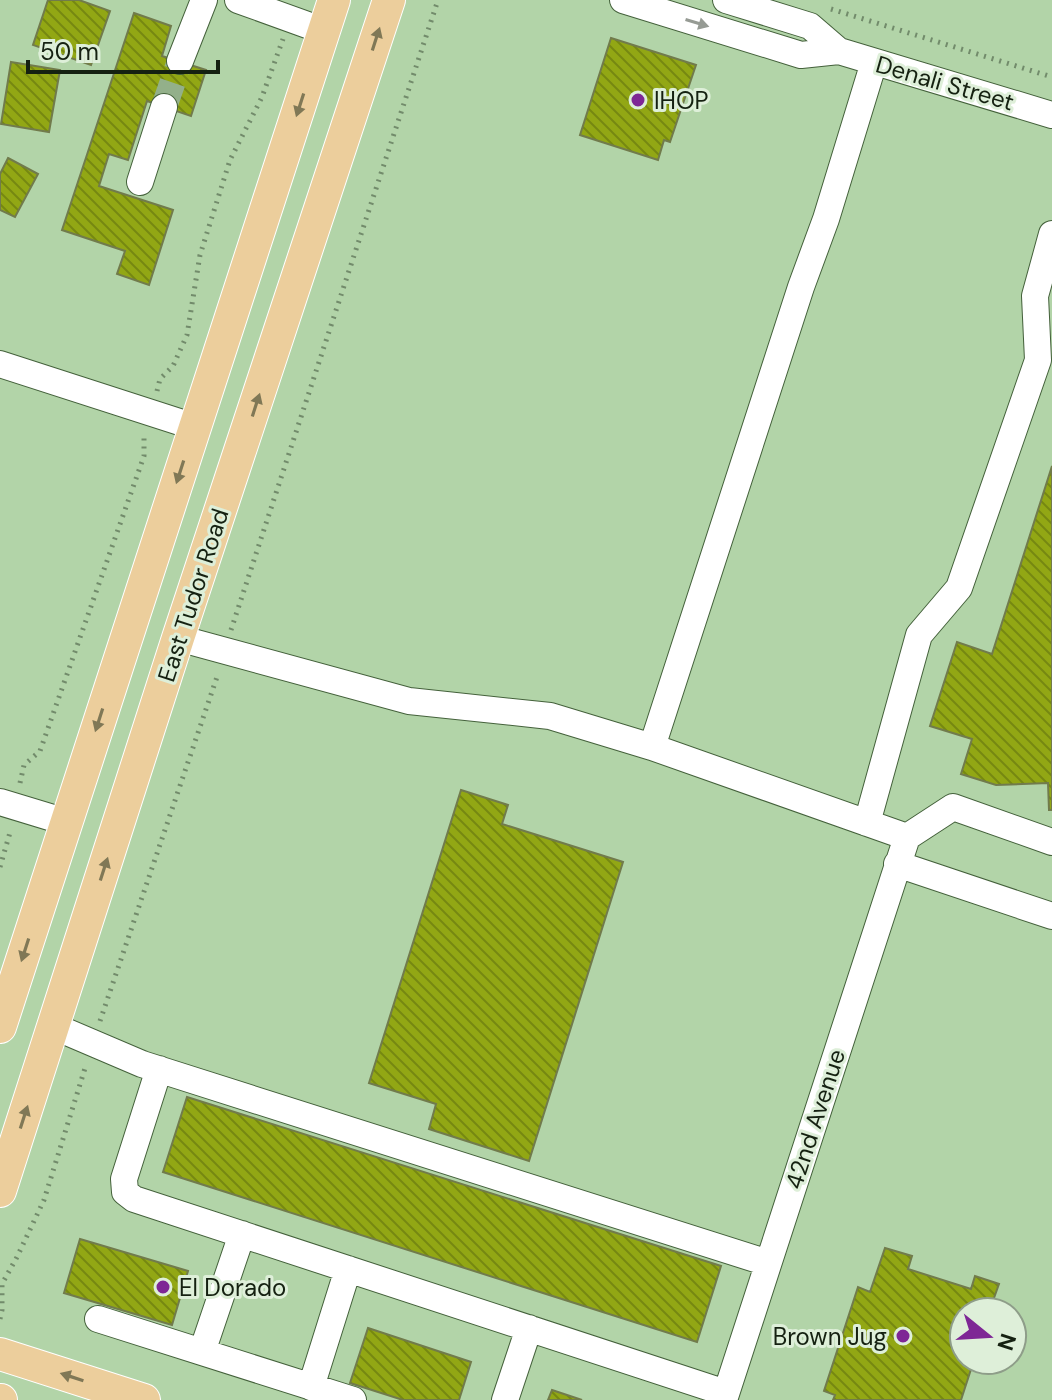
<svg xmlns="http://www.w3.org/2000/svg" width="1052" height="1400" font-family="'DM Sans',sans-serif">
	<defs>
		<pattern id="building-back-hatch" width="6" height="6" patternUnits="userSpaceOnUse" patternTransform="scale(2)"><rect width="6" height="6" fill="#92a714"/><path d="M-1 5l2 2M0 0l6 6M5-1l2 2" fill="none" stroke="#768811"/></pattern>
	</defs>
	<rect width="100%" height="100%" fill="#b2d4a8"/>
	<path fill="url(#building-back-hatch)" stroke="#717b4c" stroke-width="2" d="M 48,0 L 79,0 L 110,11 L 91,65 L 33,45 Z
		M 134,13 L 171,26 L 162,56 L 206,70 L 191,116 L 147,101 L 128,160 L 109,154 L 99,186 L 173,210 L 149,285 L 117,274 L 125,251 L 62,230 Z
		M 611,38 L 696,65 L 670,142 L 664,140 L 658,160 L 580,135 Z
		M 11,62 L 60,70 L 49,132 L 1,124 Z
		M 8,158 L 38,174 L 15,217 L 0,210 L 0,174 Z
		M 1052,466 L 1052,810 L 1049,810 L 1048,783 L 996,785 L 961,774 L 972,739 L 930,726 L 957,642 L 992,654 Z
		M 461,790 L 508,805 L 502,824 L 623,862 L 529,1161 L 429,1129 L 436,1104 L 369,1083 Z
		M 187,1097 L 721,1266 L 697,1342 L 163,1172 Z
		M 80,1239 L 188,1271 L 172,1325 L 64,1293 Z
		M 885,1248 L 912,1256 L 908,1269 L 971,1289 L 975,1276 L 999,1284 L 989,1312 L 964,1312 L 964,1360 L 974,1360 L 961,1400 L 833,1400 L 835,1395 L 824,1391 L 858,1287 L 870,1292 Z
		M 368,1328 L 471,1362 L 459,1400 L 403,1400 L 350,1383 Z
		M 552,1390 L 582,1400 L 548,1400 Z"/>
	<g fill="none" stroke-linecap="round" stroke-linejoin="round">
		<path stroke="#93b08a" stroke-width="26" stroke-dasharray="26 13" stroke-linecap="butt" d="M 164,107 L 180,61"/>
		<defs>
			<path id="minor" d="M 238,0 L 324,31
				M 623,0 L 801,55 L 839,51
				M 726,0 L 810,26 L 839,51 L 1052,115
				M 180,61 L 204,0
				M 140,182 L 164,107
				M 0,364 L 195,427
				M 178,638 L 409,701 L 550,716 L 652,747 L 907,837 L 953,807 L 1052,842
				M 652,747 L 801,287 L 826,219 L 874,62
				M 0,802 L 66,822
				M 867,823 L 919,635 L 959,588 L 1038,360 L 1035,296 L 1052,234
				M 897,864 L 1052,916
				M 53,1026 L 142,1064 L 768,1263
				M 159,1069 L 124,1179 L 125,1192 L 134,1199 L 726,1393
				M 98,1319 L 353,1400
				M 202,1352 L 242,1234
				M 311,1387 L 348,1269
				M 505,1400 L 529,1328
				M 724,1400 L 907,837"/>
			<path id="major" d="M 0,1027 L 334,0
				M 0,1191 L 178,638 L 389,0
				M 0,1354 L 144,1400
				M 0,1400 L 1,1400"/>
		</defs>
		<use href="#minor" stroke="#44613b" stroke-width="28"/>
		<use href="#major" stroke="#fff" stroke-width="34"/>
		<path stroke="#728b6b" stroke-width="5" stroke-dasharray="2 6" stroke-linecap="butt" d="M 831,9 L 1052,77
			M 157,391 L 160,379 L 173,366 L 187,335 L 200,255 L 230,160 L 262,97 L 283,39
			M 231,630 L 438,0
			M 20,783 L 24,765 L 40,751 L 144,456 L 144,435
			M 0,867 L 11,829
			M 100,1021 L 218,674
			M 0,1319 L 2,1310 L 2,1284 L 17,1257 L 44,1200 L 86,1065"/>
		<use href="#minor" stroke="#fff" stroke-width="26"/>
		<use href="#major" stroke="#ecce9c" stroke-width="32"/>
	</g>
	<defs><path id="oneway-solid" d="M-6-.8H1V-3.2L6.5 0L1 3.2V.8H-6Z" transform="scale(2)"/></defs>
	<use fill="#969b94" href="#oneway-solid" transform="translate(697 23) rotate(17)"/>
	<g fill="#807856">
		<use href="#oneway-solid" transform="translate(376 39) rotate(-72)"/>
		<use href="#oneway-solid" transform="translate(300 105) rotate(108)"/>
		<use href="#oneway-solid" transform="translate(256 405) rotate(-72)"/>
		<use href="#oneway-solid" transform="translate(180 472) rotate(108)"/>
		<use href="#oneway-solid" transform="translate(99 720) rotate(108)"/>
		<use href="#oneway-solid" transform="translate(104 869) rotate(-72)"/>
		<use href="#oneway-solid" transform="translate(25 950) rotate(108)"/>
		<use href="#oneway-solid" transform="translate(24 1117) rotate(-72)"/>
		<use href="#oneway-solid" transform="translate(72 1377) rotate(-162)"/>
	</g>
	<g fill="#7e2795" stroke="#deefd9" stroke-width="3">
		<circle cx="638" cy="100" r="8"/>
		<circle cx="163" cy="1287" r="8"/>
		<circle cx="903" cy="1336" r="8"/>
	</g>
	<g text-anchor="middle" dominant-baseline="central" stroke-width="6" stroke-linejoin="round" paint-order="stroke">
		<g font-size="24" fill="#152111" stroke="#deefd9">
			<text transform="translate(945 83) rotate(16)">Denali Street</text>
			<text transform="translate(193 595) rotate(-72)">East Tudor Road</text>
			<text transform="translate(815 1119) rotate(-72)">42nd Avenue</text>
		</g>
		<g font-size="24" fill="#152111" stroke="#deefd9" text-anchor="start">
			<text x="654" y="100">IHOP</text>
			<text x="179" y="1287">El Dorado</text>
			<text x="887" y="1336" text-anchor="end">Brown Jug</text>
		</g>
	</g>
	<g transform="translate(988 1336) rotate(108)"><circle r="38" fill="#deefd9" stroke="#8e9d89" stroke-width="2"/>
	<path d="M0-6L14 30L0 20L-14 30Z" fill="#7e2795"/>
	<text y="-12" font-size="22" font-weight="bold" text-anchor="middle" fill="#152111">N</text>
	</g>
	<path d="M28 60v12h190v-12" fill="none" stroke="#152111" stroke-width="4"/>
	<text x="40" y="60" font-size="24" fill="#152111" stroke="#deefd9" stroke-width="6" paint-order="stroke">50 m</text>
</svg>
